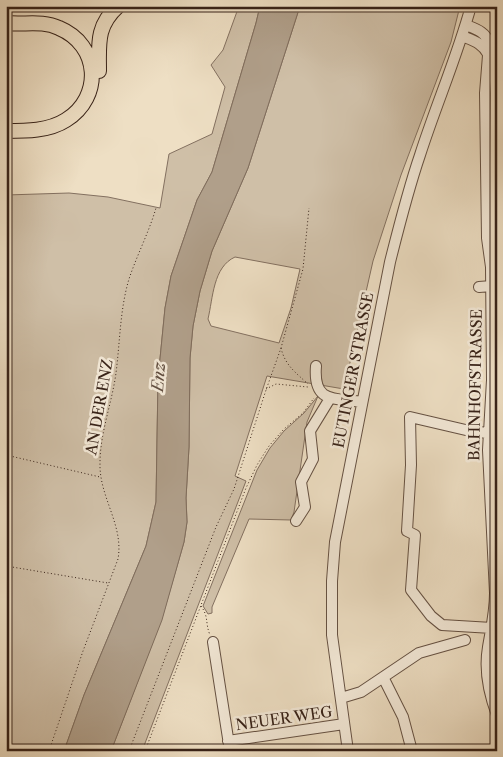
<svg xmlns="http://www.w3.org/2000/svg" width="503" height="757" font-family="'Libre Caslon Text',serif">
	<rect width="100%" height="100%" fill="#eedfc4"/>
	<filter id="stains"><feTurbulence type="fractalNoise" baseFrequency=".004" numOctaves="4"/><feColorMatrix values="0 0 0 0 .2 0 0 0 0 .09 0 0 0 0 .02 0 0 0 .5 -.17"/></filter>
	<radialGradient id="worn" r=".72"><stop offset=".6" stop-color="#630" stop-opacity="0"/><stop offset="1" stop-color="#630" stop-opacity=".3"/></radialGradient>
	<path fill="#cfbfa7" stroke="#837060" fill-rule="evenodd" d="M 239,6 L 260,6 L 256,23 L 212,172 L 197,200 L 171,276 L 165,308 L 158,379 L 156,502 L 146,546 L 84,695 L 64,751 L 6,751 L 6,195 L 69,193 L 108,197 L 160,208 L 169,154 L 212,134 L 225,87 L 211,65 L 223,50 Z
		M 300,6 L 460,6 L 451,42 L 401,175 L 373,261 L 344,389 L 267,376 L 235,476 L 246,481 L 142,751 L 111,751 L 162,618 L 184,542 L 187,522 L 186,498 L 189,447 L 190,358 L 193,326 L 200,291 L 212,251 L 248,168 ZM 235,257 L 300,269 L 291,308 L 279,343 L 211,326 L 208,319 C 213,298 213,267 235,257 Z
		M 318,396 L 307,422 L 294,512 L 291,520 L 249,519 L 212,607 L 212,613 L 208,614 L 203,606 L 257,470 L 270,448 L 284,431 L 304,413 Z"/>
	<path fill="#b09f8a" stroke="#806d5c" d="M 260,6 L 300,6 L 248,168 L 212,251 L 200,291 L 193,326 L 190,358 L 189,447 L 186,498 L 187,522 L 184,542 L 162,620 L 111,751 L 64,751 L 84,695 L 146,546 L 156,502 L 158,379 L 165,308 L 171,276 L 197,200 L 212,172 L 256,23 Z"/>
	<g fill="none" stroke-linecap="round" stroke-linejoin="round">
		<defs>
			<path id="minor" d="M 466,25 C 476,29 486,32 489,43 L 485,93 L 487,238 L 491,267 L 492,380 L 488,450 L 495,593 C 495,612 491,629 488,647 C 484,670 489,694 497,715
				M 462,36 C 474,41 482,43 488,54
				M 479,287 L 492,286
				M 316,366 C 313,403 333,398 362,402
				M 488,433 L 470,431 L 410,417 L 411,465 L 407,531 L 415,535 L 411,590 L 431,616 L 442,625 L 492,628
				M 296,521 L 305,507 L 301,482 L 313,459 L 310,431 L 329,400 L 329,397
				M 213,642 L 230,751
				M 383,677 L 403,717 L 412,751
				M 341,698 L 361,692 L 419,653 L 465,640
				M 228,741 L 344,724
				M 348,751 L 332,635 L 332,581 L 335,542 L 390,262 C 399,226 408,190 420,155 C 436,105 457,57 471,6"/>
			<path id="highway" d="M 6,23 C 25,25 42,20 59,28 C 100,45 103,97 66,120 C 49,131 26,131 6,131
				M 99,71 C 99,44 96,26 118,6"/>
		</defs>
		<use href="#minor" stroke="#655143" stroke-width="12"/>
		<use href="#highway" stroke="#372218" stroke-width="16"/>
		<path stroke="#372218" stroke-width="1" stroke-dasharray="1 2.5" stroke-linecap="butt" d="M 281,348 C 285,365 295,372 308,384
			M 266,389 L 276,384 L 308,387
			M 6,455 L 100,477
			M 6,566 L 108,583
			M 201,606 C 209,617 205,623 210,635
			M 49,751 L 83,651 L 118,559 C 124,525 99,497 100,463 C 100,433 112,403 116,373 C 120,342 120,309 129,279 C 137,255 149,232 156,208
			M 129,751 L 216,527 L 234,489 L 266,390 L 281,348 L 303,269 L 309,208
			M 145,751 L 246,488 L 257,465 L 269,446 L 284,429 L 303,413 L 314,398"/>
		<use href="#minor" stroke="#f4ead9" stroke-width="10"/>
		<use href="#highway" stroke="#eedfc4" stroke-width="14"/>
	</g>
	<g text-anchor="middle" dominant-baseline="central" stroke-width="5" stroke-linejoin="round" paint-order="stroke">
		<g font-size="15" fill="#372218" stroke="#f4ead9">
			<text transform="translate(353 370) rotate(-79)">EUTINGER STRASSE</text>
			<text transform="translate(475 385) rotate(-89)">BAHNHOFSTRASSE</text>
			<text transform="translate(99 407) rotate(-80)">AN DER ENZ</text>
			<text transform="translate(284 718) rotate(-8)">NEUER WEG</text>
		</g>
		<g font-size="16" font-style="italic" fill="#614e40" stroke="#f4ead9">
			<text transform="translate(158 377) rotate(-86)">Enz</text>
		</g>
	</g>
	<rect width="503" height="757" fill="none" stroke="#eedfc4" stroke-width="25"/>
	<rect x="8" y="8" width="488" height="742" fill="none" stroke="#372218" stroke-width="2.5"/>
	<rect x="12" y="12" width="478" height="732" fill="none" stroke="#372218"/>
	<rect width="100%" height="100%" filter="url(#stains)"/>
	<rect width="100%" height="100%" fill="url(#worn)"/>
</svg>
